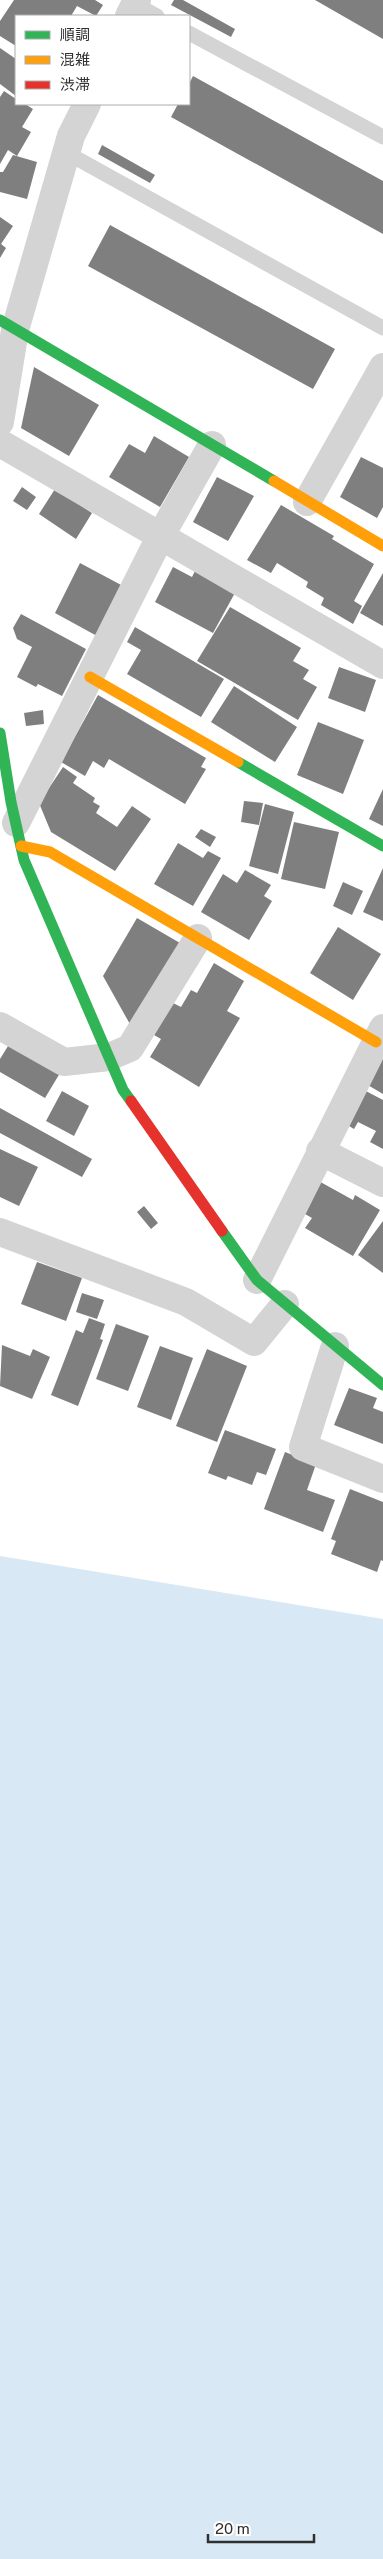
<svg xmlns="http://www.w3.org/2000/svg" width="383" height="2559" font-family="'Public Sans','Noto Sans JP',sans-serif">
	<rect width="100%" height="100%" fill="#fff"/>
	<path fill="#d8e8f4" d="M 0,1556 L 383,1619 L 383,2559 L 0,2559 Z"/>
	<path fill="#7f7f7f" d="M 14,0 L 95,0 L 103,5 L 96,16 L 77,6 L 71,16 L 16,16 L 16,46 L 0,36 L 0,21 Z
		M 174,0 L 183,0 L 235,29 L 231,37 L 171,5 Z
		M 315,0 L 383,0 L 383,39 Z
		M 0,48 L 16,59 L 16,96 L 0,84 Z
		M 193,76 L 383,181 L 383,234 L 171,117 L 178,104 L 189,104 L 189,84 Z
		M 4,91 L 16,99 L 16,104 L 25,104 L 33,109 L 22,127 L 31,132 L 17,156 L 8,150 L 0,164 L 0,97 Z
		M 102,145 L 155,175 L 150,183 L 98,154 Z
		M 13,155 L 37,162 L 27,199 L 0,192 L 0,172 L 3,172 Z
		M 0,217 L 13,226 L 1,244 L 6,248 L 0,258 Z
		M 110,225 L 335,349 L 313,389 L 88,266 Z
		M 34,367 L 99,405 L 69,456 L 21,428 Z
		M 154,436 L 189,457 L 160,507 L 109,477 L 129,444 L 145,453 Z
		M 361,457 L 383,468 L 383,507 L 377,518 L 340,497 Z
		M 217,477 L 254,496 L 228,541 L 193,522 Z
		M 22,487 L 36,497 L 27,510 L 13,501 Z
		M 55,489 L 92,513 L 76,539 L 39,514 Z
		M 281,505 L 334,536 L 332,539 L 374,564 L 354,601 L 362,606 L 353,624 L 321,605 L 324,598 L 306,587 L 308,582 L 277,563 L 271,573 L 247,560 Z
		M 80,563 L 123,586 L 97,636 L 55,613 Z
		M 173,567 L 192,577 L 196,569 L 236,591 L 213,633 L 155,602 Z
		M 383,573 L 383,626 L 360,613 Z
		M 230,607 L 301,648 L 293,661 L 309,670 L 303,679 L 317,687 L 298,720 L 197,661 Z
		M 21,614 L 86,649 L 62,696 L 38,684 L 36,687 L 17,677 L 32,647 L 17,639 L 13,628 Z
		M 135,627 L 224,679 L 201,717 L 127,674 L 141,650 L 127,642 Z
		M 339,667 L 376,680 L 365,712 L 328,698 Z
		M 234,686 L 297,727 L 275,762 L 211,722 Z
		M 98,695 L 206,758 L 201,767 L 206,769 L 185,804 L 109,759 L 104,768 L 93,761 L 85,776 L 61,762 Z
		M 43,710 L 44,724 L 26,726 L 24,713 Z
		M 318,722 L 364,740 L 343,794 L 297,775 Z
		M 63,767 L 77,777 L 73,783 L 95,798 L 93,802 L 100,806 L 96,813 L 117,827 L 132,806 L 151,819 L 115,871 L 51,832 L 39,803 Z
		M 383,789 L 383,826 L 369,819 Z
		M 244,801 L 263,803 L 259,825 L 241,822 Z
		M 265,804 L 294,812 L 278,874 L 249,866 Z
		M 294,822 L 339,832 L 325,889 L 281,879 Z
		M 201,829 L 216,837 L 210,847 L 195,837 Z
		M 178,843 L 203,858 L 208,851 L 221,858 L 193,906 L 154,884 Z
		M 383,868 L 383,921 L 363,912 Z
		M 245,870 L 271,885 L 264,896 L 272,901 L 249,940 L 201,912 L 223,874 L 237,883 Z
		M 343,882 L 363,891 L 352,915 L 333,906 Z
		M 137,918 L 180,943 L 131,1026 L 103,976 Z
		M 338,927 L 381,954 L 353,1000 L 310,973 Z
		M 214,963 L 244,981 L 227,1011 L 240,1018 L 199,1087 L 150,1057 L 161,1039 L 154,1035 L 173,1003 L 181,1007 L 191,990 L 197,993 Z
		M 13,1038 L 63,1068 L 45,1098 L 0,1072 L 0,1059 Z
		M 383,1053 L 383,1094 L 366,1084 Z
		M 362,1089 L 383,1100 L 383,1149 L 370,1142 L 376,1131 L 358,1122 L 354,1129 L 344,1123 Z
		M 62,1091 L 89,1106 L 74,1136 L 46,1121 Z
		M 0,1108 L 92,1159 L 82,1177 L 0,1133 Z
		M 0,1149 L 38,1167 L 19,1206 L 0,1197 Z
		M 315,1179 L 353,1200 L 355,1195 L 380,1210 L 353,1256 L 305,1228 L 312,1218 L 298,1210 Z
		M 144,1206 L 158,1223 L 151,1229 L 137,1212 Z
		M 383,1221 L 383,1273 L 358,1255 Z
		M 37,1262 L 82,1278 L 66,1321 L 21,1304 Z
		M 82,1293 L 104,1300 L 97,1319 L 76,1312 Z
		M 89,1318 L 105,1324 L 100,1339 L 103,1340 L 78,1406 L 51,1395 L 76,1330 L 83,1333 Z
		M 116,1324 L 149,1336 L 128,1391 L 96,1379 Z
		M 2,1345 L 30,1356 L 33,1349 L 50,1357 L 32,1399 L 0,1386 Z
		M 160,1346 L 193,1358 L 171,1420 L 137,1407 Z
		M 207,1349 L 247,1366 L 217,1442 L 176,1426 Z
		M 349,1388 L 377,1398 L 373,1408 L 383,1412 L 383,1444 L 334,1425 Z
		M 225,1430 L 276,1449 L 266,1475 L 257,1472 L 252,1485 L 228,1476 L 226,1480 L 208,1473 Z
		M 285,1452 L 316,1464 L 307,1490 L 335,1500 L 323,1532 L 264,1509 Z
		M 350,1489 L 383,1502 L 383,1561 L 381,1560 L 377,1572 L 331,1554 L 336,1541 L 331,1539 Z"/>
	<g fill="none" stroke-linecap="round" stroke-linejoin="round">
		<path stroke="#d4d4d4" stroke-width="15" d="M 135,4 L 157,16
			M 189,33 L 383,137
			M 67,153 L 383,328"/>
		<path stroke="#d4d4d4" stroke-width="28" d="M 129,16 L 137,0
			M 0,422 L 15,330 L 71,136 L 87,104
			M 0,443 L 383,665
			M 307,502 L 383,367
			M 16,823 L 160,537 L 212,445
			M 0,1026 L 64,1062 L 109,1057 L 130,1048 L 198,938
			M 320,1151 L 383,1183
			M 0,1232 L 186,1302 L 254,1342 L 285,1304
			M 257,1280 L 383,1028
			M 335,1346 L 303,1447 L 383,1479"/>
		<path stroke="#30b455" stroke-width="11" d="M 0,320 L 274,481
			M 0,733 L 11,802 L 24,860 L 123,1090 L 131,1101
			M 238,762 L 383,846
			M 222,1231 L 257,1280 L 383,1385"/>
		<path stroke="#ff9f0a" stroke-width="11" d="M 274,481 L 383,546
			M 90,677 L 238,762
			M 21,846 L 50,852 L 376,1042"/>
		<path stroke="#e5322d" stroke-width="11" d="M 131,1101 L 222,1231"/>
	</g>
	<rect x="15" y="15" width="175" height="90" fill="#ffffff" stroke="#acacac"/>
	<rect x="25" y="31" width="25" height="8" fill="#30b455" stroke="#acacac"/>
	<text x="60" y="40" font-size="15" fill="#303030">順調</text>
	<rect x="25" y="56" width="25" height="8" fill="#ff9f0a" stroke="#acacac"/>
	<text x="60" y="65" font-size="15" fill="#303030">混雑</text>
	<rect x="25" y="81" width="25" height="8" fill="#e5322d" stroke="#acacac"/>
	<text x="60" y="90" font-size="15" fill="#303030">渋滞</text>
	<path d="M208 2534v8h106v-8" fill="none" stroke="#303030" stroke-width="2.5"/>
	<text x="215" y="2534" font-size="15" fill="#303030" stroke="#ffffff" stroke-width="4" paint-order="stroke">20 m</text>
</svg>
